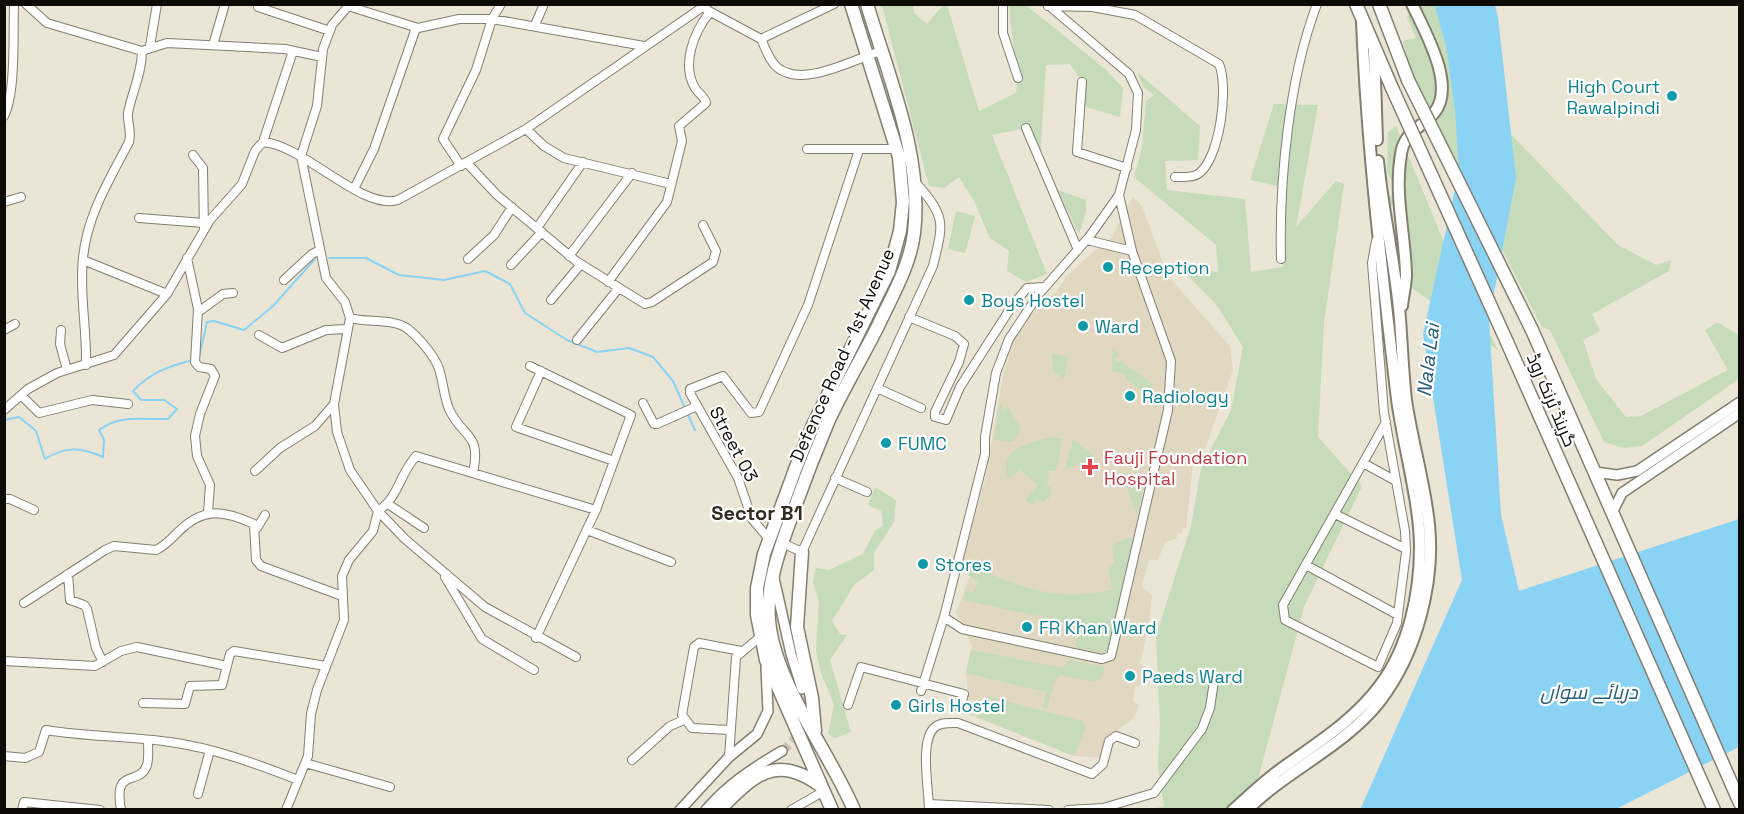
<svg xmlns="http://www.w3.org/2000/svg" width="1744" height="814" font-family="'Space Grotesk',Cairo,sans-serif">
	<rect width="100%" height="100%" fill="#eae5d4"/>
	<path fill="#e0d8c1" d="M 1133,197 L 1142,206 L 1168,276 L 1230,346 L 1233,370 L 1205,449 L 1194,455 L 1186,528 L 1183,528 L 1182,534 L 1178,533 L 1176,539 L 1165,542 L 1158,560 L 1149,560 L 1142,586 L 1152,595 L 1149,625 L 1140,664 L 1144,666 L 1141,685 L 1135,687 L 1133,702 L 1139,705 L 1134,718 L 1110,736 L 1102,758 L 1074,756 L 970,715 L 966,673 L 972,646 L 956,612 L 970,576 L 963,570 L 963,560 L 985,480 L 1003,376 L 1014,340 L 1029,317 L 1058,290 L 1066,277 L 1094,251 L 1109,242 Z"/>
	<path fill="#c5dbb9" d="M 882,5 L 913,5 L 914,13 L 927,24 L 943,5 L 947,5 L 979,111 L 1016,93 C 1020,63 1009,35 1010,5 L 1026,5 L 1105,69 L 1123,88 L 1120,117 L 1080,105 L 1082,82 L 1070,64 L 1046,65 L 1040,159 L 1026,128 L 992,135 L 1047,274 L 1026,282 L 1007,271 L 1009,251 L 990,238 L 974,201 L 959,177 L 944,188 L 929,186 Z
		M 1416,5 L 1443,5 L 1459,81 L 1618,245 L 1656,265 L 1671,260 L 1669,271 L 1592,314 L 1600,331 L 1583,340 L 1596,379 L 1626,417 L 1641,416 L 1728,370 L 1705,330 L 1717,322 L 1739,335 L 1739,379 L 1642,446 L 1624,448 L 1604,442 L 1550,330 L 1542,327 L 1413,78 L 1403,41 L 1416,38 L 1407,17 Z
		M 1137,72 L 1200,126 L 1198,160 L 1165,161 L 1167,190 L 1245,199 L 1251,272 L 1283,267 L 1282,187 L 1250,180 L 1274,104 L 1318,105 L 1296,227 L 1336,181 L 1344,184 L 1324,323 L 1318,437 L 1362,486 L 1304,607 L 1250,809 L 1153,809 L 1164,806 L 1158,767 L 1160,724 L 1156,636 L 1191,526 L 1201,469 L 1231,410 L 1243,347 L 1216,304 L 1179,267 L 1218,272 L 1216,245 L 1134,177 L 1142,148 L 1146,101 L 1154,95 L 1143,87 Z
		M 1396,126 L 1450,257 L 1498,350 L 1397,277 L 1376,243 L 1385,233 L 1404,225 L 1397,208 L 1386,203 L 1396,189 L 1387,172 L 1388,132 Z
		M 1058,190 L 1086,200 L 1086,211 L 1079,234 Z
		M 956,211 L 975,216 L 965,253 L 948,249 Z
		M 1113,349 L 1121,355 L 1115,358 L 1116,362 L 1121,361 L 1151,383 L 1153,389 L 1146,394 L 1126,379 L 1126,374 L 1112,371 Z
		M 1052,353 L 1068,357 L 1064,379 L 1053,370 Z
		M 1000,403 L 1003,410 L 1008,407 L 1021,429 L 1013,442 L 994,440 Z
		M 1051,437 L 1062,439 L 1056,471 L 1049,471 L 1047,486 L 1051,487 L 1049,499 L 1046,499 L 1045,502 L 1036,499 L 1034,505 L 1025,500 L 1038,485 L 1020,470 L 1008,479 C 998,447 1027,445 1051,437 Z
		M 1073,440 L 1096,457 L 1065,470 Z
		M 1121,471 L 1144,485 L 1137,516 Z
		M 875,487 L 896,500 L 894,522 L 874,553 L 874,570 L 854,585 L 832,621 L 840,634 L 847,635 L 830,660 L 851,732 L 835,738 L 828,734 L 834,704 L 821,673 L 816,651 L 819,601 L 813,582 L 816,568 L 829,570 L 863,554 L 875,531 L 883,525 L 881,511 L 868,505 Z
		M 1130,537 L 1133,541 L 1108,653 L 1075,648 L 1080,625 L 963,600 L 966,590 L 973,593 L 978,582 L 963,570 L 969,563 C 1012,587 1063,604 1113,589 L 1108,569 L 1114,563 L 1112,545 Z
		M 971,650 L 1063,668 L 1069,660 L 1105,667 L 1101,679 L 1095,682 L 1060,675 L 1054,683 L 1047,709 L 1043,708 L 1046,692 L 966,673 Z
		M 987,696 L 1082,721 L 1086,727 L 1074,756 L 977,717 Z"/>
	<path fill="#8ad3f4" d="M 1435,5 L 1495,5 L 1498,17 L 1516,178 L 1489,319 L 1501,515 L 1519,591 L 1739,519 L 1739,747 L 1616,809 L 1360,810 L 1462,580 L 1423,334 L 1459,171 L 1455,110 L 1447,51 Z"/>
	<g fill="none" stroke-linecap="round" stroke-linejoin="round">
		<path stroke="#8ad3f4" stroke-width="2" d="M 329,258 L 366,258 L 399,275 L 444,280 L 485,271 L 510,284 L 525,313 L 567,340 L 597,352 L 629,348 L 653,357 L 673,381 L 685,408
			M 199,358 L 207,322 L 214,321 L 244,330 L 273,306 L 315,259
			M 687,413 L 695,430
			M 4,420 L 19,417 L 36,431 L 45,459 C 66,446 80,447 103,457 L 104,440 L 99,430 C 120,414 143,420 168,419 L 177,409 L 164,400 L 141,400 L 133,391 C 151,372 169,366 193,360"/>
		<path stroke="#c9c4b5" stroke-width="9" stroke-dasharray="9 4.5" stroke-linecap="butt" d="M 782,751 C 805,733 808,716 802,689"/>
		<defs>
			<path id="minor" d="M 26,4 L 47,23 L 142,51 L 167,43 L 285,49 L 322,57
				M 350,4 L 332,25 L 323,49 L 317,106 L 301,156 L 326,278 L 345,302 L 350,318 L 334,404 L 337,432 L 350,470 L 378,511 L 405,539 L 485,607 L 576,657
				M 1003,4 L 1003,33 L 1018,78
				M 348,6 L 418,28 L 459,19 L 492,19 L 644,46
				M 1048,6 L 1092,7 L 1135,15 L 1219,64 C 1229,86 1220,160 1198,174 C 1192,178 1182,177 1175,177
				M 258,7 L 330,31
				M 707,10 L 761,39 L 834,4
				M 535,25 L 544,4
				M 761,39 C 766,49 769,61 778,68 C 803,88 854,59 881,51
				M 213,45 L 225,4
				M 150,46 L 157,4
				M 1082,82 L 1077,152 L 1127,168
				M 4,116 C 16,94 13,32 14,4
				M 1026,128 L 1078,250
				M 526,129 L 544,146 L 564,158 L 671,184
				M 263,142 L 293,51
				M 807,149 L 897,149
				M 193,155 L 203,168 L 204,230
				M 467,163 L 497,195 L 576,261 L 645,304 L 652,302 L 713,262 L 716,251 L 703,225
				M 461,166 L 443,139 L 476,70 L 492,19 L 501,4
				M 354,189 L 374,149 L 416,28
				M 4,202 L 21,197
				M 139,218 L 204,223
				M 537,228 L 583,162
				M 1087,240 L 1132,251
				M 1376,241 L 1372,263 L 1384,413 L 1405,531 L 1406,552 L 1397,623 L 1378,667 L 1285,620 L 1283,605 L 1386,422
				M 569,256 L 632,173
				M 187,258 L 198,309 L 201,310 L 223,294 L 233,293
				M 468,259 L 494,235 L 512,207
				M 1281,259 C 1279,180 1289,78 1317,4
				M 83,260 L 167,294
				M 511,265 L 542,232
				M 284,280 L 312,254 L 320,250
				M 608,282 L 667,202 L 682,141 L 679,126 L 706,103 C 705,97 699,94 695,88 C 681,64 694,32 710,12
				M 551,300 L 581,264
				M 198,309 L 195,362 L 199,367 L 211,369 L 215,376 L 200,414 L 195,436 L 197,456 L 210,485 L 208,513
				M 909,317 L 955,336 L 964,344 L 959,362 L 935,412 L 935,417 L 946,420 L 960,387 L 1012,306 L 1027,288 L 1045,287
				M 350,318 C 366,323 394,318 408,329 C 418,337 435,356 439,369 C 443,381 444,397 449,409 C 462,438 482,432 473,473
				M 4,330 L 15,324
				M 61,330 L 60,344 L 67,370
				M 259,335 L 282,348 L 326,330 L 347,329
				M 577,340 L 618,289
				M 86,365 C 87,329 79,292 83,258 C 87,215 110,179 129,142 C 132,131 127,123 128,113 C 132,92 142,73 142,51
				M 530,366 L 631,415 L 596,510 L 536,638
				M 541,371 L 516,427 L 614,461
				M 877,388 L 921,408
				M 21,395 L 39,413 L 92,400 L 128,404
				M 643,403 L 654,424 L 657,424 L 697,406
				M 4,410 L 28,389 L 57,373 L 114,355 L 167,294 L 210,220 L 242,184 L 255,151 L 263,142 C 304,145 362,211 398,200 L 526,129 L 707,4
				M 1363,463 L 1396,481
				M 255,471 L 280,448 L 315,426 L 334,404
				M 835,478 L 867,492
				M 4,499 L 10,499 L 34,510
				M 388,504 L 424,528
				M 1335,514 L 1406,549
				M 257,528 L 265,515
				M 587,530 L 671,562
				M 769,539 L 752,519 L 738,478 L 690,393 L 690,389 L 723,376 L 751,413 L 759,412 L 808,305 L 859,150
				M 782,543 L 802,552 L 933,266 C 943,224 947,218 917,184
				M 1306,565 L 1398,615
				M 68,574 L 70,600 L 84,605 L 87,609 L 96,648 L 103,662
				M 445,577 L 482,639 L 534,670
				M 24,603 L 105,550 L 114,546 L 156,550 C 165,546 171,539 178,532 C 203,507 223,510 254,524 L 256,560 L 261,566 L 342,596
				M 944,617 L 962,629 L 1102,659 L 1111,656 L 1168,410 L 1171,361 L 1132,251 L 1119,195
				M 4,661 L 95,666 L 121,651 L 137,647 L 227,666
				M 921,691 L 944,617 L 985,454 L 985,437 L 996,373 L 1009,339 L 1038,295 L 1089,237 L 1119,195 L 1136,130 L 1138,93 L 1129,74 L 1047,4
				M 143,703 L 185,704 L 190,686 L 222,685 L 230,654 L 234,651 L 326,666
				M 848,705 L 861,667 L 964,694 L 960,708
				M 729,730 L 692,728 L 682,715 L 694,647 L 699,643 L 741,651
				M 4,756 L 25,758 L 39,752 L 46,730 C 88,737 129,736 170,742 C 214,748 257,764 298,780
				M 729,757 L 736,657 L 760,637
				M 632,760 L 670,726 L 684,720
				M 305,763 L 390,787
				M 198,794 L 210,750
				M 929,804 L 1049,810
				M 22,810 L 24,802 L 100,810
				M 121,810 C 113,765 139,788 147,765 C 149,758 148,747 148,740
				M 286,810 L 308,756 L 311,714 L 317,690 L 344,620 L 342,576 L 349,560 L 373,531 L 378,511 C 399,497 399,475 416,456 L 596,510
				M 791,810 L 824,791
				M 929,810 C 929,789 919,740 935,727 C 941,722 951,723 958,723 L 1092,774 L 1103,764 L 1109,741 L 1116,736 L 1135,743
				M 1068,810 L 1103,808 L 1154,793 L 1202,729 L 1210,708 L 1214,681"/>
			<path id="tertiary" d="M 1595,472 L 1617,475 L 1637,471 L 1740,402
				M 1613,511 L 1622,493 L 1740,413
				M 774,578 L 791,654 L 802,689
				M 680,810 L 729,757 L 757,734 L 768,711 L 766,667
				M 706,810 C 728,784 753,768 782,751"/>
			<path id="secondary" d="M 1374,51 L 1377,140
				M 1402,306 C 1403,296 1406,284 1406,274 C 1405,234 1394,194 1401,154 C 1404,132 1421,128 1434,113 C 1457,86 1424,30 1412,4
				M 1233,810 C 1249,796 1264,781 1281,769 C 1317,743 1354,721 1381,684 C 1409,646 1420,593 1420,547 C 1420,503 1403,445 1397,399 C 1382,273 1367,147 1362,21
				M 1247,810 C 1287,770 1345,746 1380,701 C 1416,654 1435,584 1429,525 C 1425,483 1412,442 1406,400 C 1403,373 1402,346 1400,319 C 1396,267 1383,214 1378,161"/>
			<path id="primary" d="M 802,552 L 797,627 L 812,698 L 815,731
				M 719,810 C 754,775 775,753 821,786
				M 832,810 L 766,660 L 757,615 L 757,588 L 764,554 L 796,467 L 813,425 L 889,271 L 900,231 L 903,202 L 899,157 L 851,4
				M 854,810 C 830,753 774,682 769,620 C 766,585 780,548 792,515 C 803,484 815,453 828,422 C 843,389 862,358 878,326 C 892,296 910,266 914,233 C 923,155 889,79 867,4"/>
			<path id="trunk" d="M 1356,4 L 1392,88
				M 1379,4 L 1408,80
				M 1532,330 L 1740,803
				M 1507,342 L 1714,810"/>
		</defs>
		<use href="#minor" stroke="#837f70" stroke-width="10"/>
		<use href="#tertiary" stroke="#837f70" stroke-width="12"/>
		<use href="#secondary" stroke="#837f70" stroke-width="14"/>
		<use href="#primary" stroke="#837f70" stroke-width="15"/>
		<use href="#trunk" stroke="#837f70" stroke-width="15"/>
		<use href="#minor" stroke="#fff" stroke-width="8"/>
		<use href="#tertiary" stroke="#fff" stroke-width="9"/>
		<use href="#secondary" stroke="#fff" stroke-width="10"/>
		<use href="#primary" stroke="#fff" stroke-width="12"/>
		<use href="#trunk" stroke="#fff" stroke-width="12"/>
		<defs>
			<path id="trunk-bridge" d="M 1408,80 L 1532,330
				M 1392,88 L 1507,342"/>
		</defs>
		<use href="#trunk-bridge" stroke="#837f70" stroke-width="15" stroke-linecap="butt"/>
		<use href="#trunk-bridge" stroke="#fff" stroke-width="12"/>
	</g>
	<g fill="#0f9aa8" stroke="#fff" stroke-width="2">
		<circle cx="1672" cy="96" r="6"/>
		<circle cx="1108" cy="267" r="6"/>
		<circle cx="969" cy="300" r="6"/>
		<circle cx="1083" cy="326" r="6"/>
		<circle cx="1130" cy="396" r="6"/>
		<circle cx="886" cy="443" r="6"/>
		<circle cx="923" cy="564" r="6"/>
		<circle cx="1027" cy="627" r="6"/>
		<circle cx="1130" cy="676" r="6"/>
		<circle cx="896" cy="705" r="6"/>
	</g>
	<path fill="#e0444e" stroke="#fff" stroke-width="2" d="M1087 458h6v6h6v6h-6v6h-6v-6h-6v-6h6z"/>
	<g text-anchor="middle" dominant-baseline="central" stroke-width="4.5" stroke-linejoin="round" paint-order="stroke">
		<g font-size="18" fill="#0d838f" stroke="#fff" text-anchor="start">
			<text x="1660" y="86" text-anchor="end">High Court<tspan x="1660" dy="21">Rawalpindi</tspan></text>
			<text x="1120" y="267">Reception</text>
			<text x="981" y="300">Boys Hostel</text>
			<text x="1095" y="326">Ward</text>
			<text x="1142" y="396">Radiology</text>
			<text x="898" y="443">FUMC</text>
			<text x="935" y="564">Stores</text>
			<text x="1039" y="627">FR Khan Ward</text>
			<text x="1142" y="676">Paeds Ward</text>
			<text x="908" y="705">Girls Hostel</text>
		</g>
		<g font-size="18" fill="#0d0b06" stroke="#fff">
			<text transform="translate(842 355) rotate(-66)">Defence Road - 1st Avenue</text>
			<text transform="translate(1552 400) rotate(67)">گرینڈ ٹرنک روڈ</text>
			<text transform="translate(734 444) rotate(62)">Street 03</text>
		</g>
		<g font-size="18" fill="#be3a42" stroke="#fff" text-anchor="start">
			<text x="1104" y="457">Fauji Foundation<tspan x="1104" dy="21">Hospital</tspan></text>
		</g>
		<g font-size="20" font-style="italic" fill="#265f77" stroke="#fff">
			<text transform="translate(1428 360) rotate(-83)">Nala Lai</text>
			<text x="1589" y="692">دریائے سواں</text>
		</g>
		<g font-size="20" font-weight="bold" fill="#312d20" stroke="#fff">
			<text x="757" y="513">Sector B1</text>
		</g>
	</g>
	<rect width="1744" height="814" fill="none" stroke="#0d0b06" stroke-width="12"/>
</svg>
